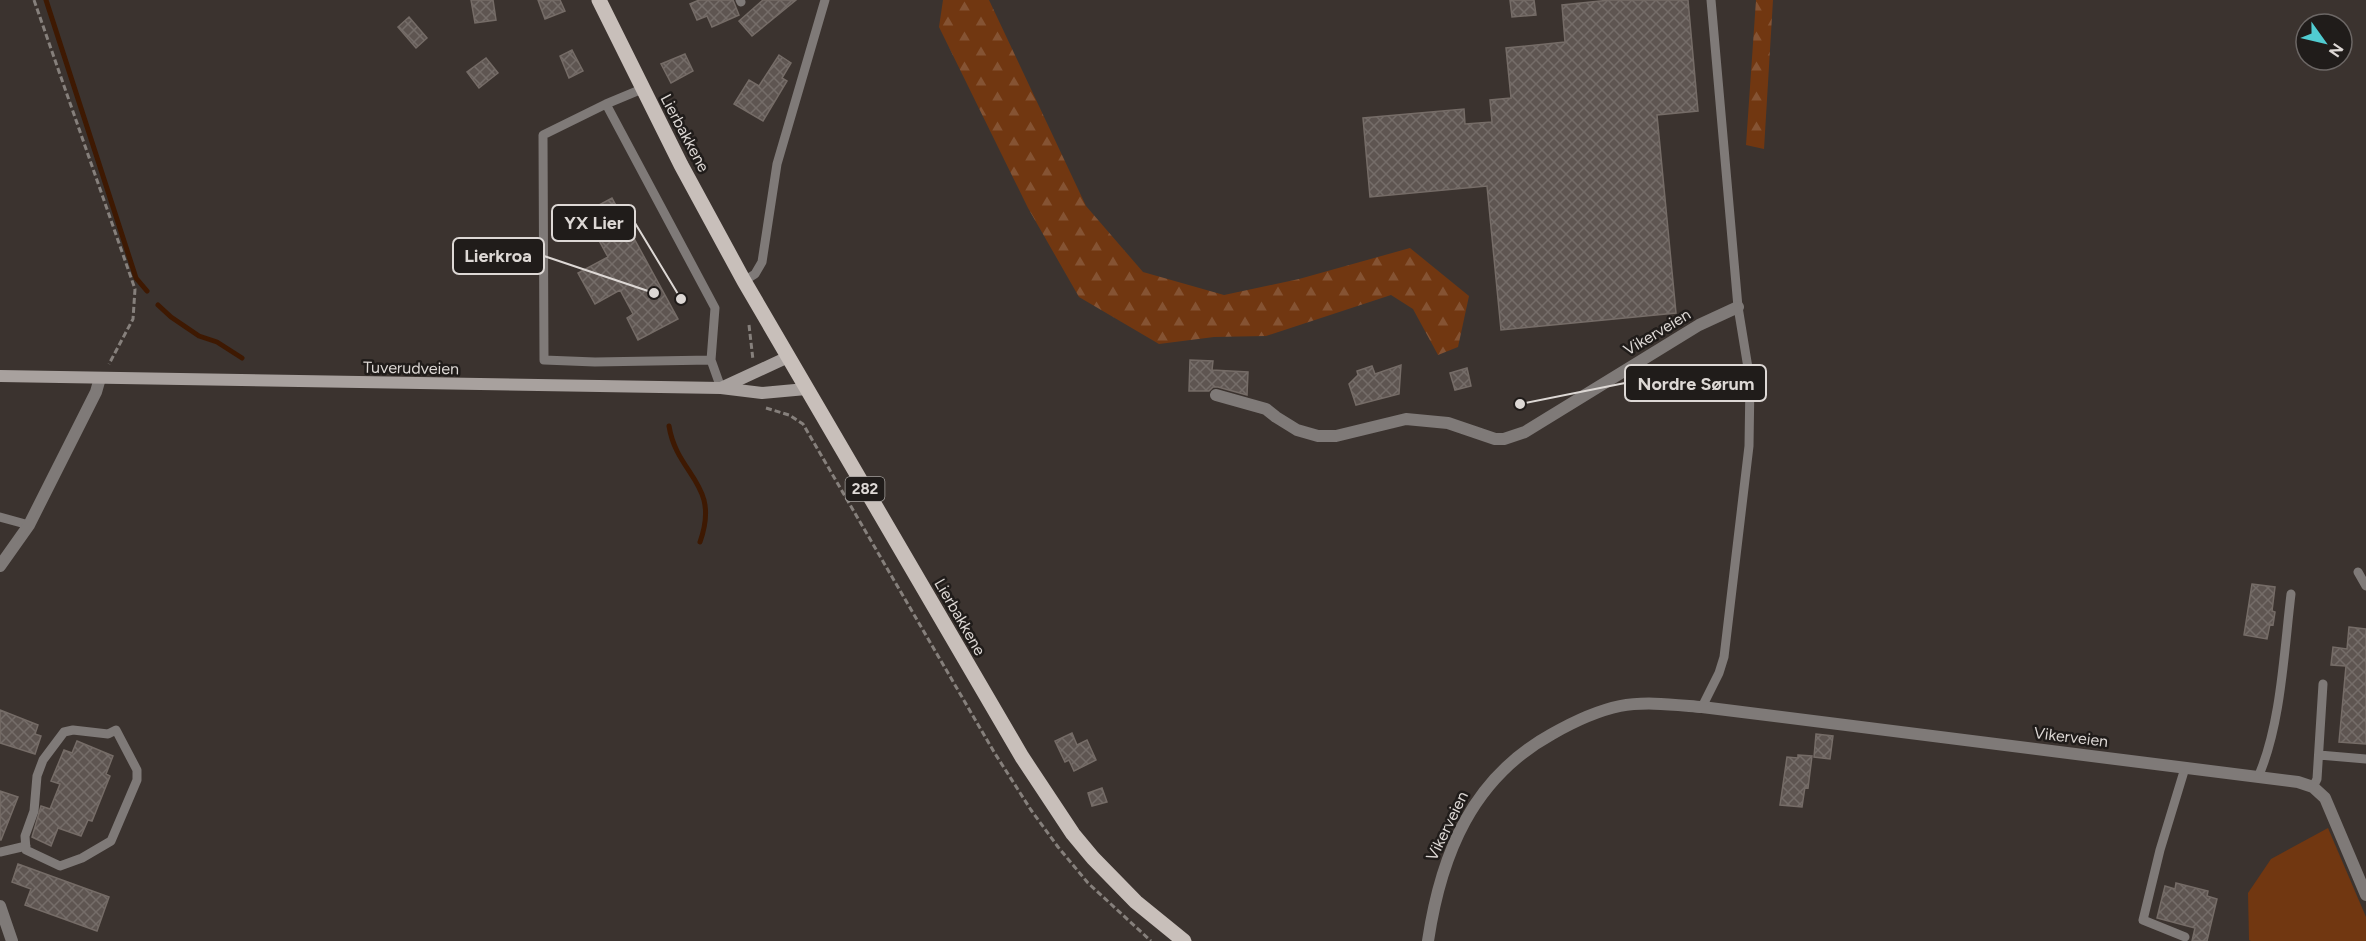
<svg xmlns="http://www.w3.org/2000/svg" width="2366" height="941" font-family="Figtree,sans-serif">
	<defs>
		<pattern id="forest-firs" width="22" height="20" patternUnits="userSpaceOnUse" patternTransform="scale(1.5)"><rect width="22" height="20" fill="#713711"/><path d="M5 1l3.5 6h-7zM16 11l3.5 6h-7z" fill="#855333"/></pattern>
		<pattern id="building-cross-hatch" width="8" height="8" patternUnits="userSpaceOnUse" patternTransform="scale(1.5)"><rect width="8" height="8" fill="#5e5551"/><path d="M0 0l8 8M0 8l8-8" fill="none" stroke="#756d69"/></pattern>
	</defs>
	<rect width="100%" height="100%" fill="#3b332f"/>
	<path fill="#713711" d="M 2328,828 L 2366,917 L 2366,941 L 2251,941 L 2249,940 L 2248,893 L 2271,859 Z"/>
	<path fill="url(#forest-firs)" d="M 943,0 L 989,0 L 1086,206 L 1143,272 L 1224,295 L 1299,279 L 1410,248 L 1469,296 L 1458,347 L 1438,355 L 1413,309 L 1391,295 L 1266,336 L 1214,337 L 1159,344 L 1079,297 L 1028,208 L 939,27 Z
		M 1756,0 L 1773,0 L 1764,149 L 1746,145 Z"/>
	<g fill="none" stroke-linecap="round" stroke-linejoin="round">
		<path stroke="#3e1902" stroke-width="5" d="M 46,0 L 136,278 L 147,291
			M 158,305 L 171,317 L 199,336 L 217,342 L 242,358
			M 669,426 C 677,476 721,483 700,542"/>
	</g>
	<path fill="url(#building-cross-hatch)" stroke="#756c67" stroke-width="1.5" d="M 471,0 L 493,0 L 496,20 L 475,23 Z
		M 538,0 L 560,0 L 565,11 L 545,19 Z
		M 699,0 L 733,0 L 739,15 L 712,27 L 707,16 L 697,20 L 690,4 Z
		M 763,0 L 796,0 L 752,36 L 739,21 Z
		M 1510,0 L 1534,0 L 1536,15 L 1512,17 Z
		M 1610,0 L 1688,0 L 1698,111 L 1657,115 L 1676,313 L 1501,330 L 1487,186 L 1370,197 L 1363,118 L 1464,109 L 1465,124 L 1492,122 L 1490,100 L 1511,98 L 1506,48 L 1565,42 L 1562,5 Z
		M 409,17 L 427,38 L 416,48 L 398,27 Z
		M 572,50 L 583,71 L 569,78 L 560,56 Z
		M 685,54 L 693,71 L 671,83 L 661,64 Z
		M 779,55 L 791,63 L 782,78 L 787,81 L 763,121 L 734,104 L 749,80 L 759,86 Z
		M 486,58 L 498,73 L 479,88 L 467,72 Z
		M 612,198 L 678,319 L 638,340 L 627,318 L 633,314 L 620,290 L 595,304 L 578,273 L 608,257 L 584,213 Z
		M 1190,360 L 1213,361 L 1212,370 L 1248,372 L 1247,395 L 1218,387 L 1213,387 L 1209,391 L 1189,391 Z
		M 1401,365 L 1399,394 L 1356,405 L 1349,384 L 1358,375 L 1357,371 L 1372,366 L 1375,374 Z
		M 1467,368 L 1471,386 L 1455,390 L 1450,373 Z
		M 2252,584 L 2275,587 L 2272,611 L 2275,612 L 2273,625 L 2270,624 L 2267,639 L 2244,635 Z
		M 2349,627 L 2366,629 L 2366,744 L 2339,742 L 2346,666 L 2331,665 L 2333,647 L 2347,649 Z
		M 0,710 L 38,725 L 35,734 L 41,736 L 35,754 L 0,743 Z
		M 1072,733 L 1077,745 L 1087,740 L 1096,760 L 1074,771 L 1069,760 L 1065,762 L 1055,741 Z
		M 1816,734 L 1833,736 L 1830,759 L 1814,757 Z
		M 77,741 L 113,756 L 106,774 L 110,776 L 92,821 L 88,820 L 81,836 L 58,828 L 51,846 L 32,837 L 41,806 L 50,809 L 60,784 L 51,781 L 64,750 L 72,753 Z
		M 1798,755 L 1812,756 L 1808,788 L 1805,787 L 1802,807 L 1780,805 L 1787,757 L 1798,758 Z
		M 1102,788 L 1107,802 L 1092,806 L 1088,793 Z
		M 0,791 L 18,797 L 1,840 L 0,840 Z
		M 18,864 L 109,897 L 97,931 L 25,905 L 31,889 L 12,882 Z
		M 2176,883 L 2208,891 L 2207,896 L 2217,899 L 2207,941 L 2192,941 L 2195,928 L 2157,918 L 2165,886 L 2175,889 Z"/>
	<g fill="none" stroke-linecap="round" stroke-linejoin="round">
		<path stroke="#86807c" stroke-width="3" stroke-dasharray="6 3" stroke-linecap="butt" d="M 34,0 L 135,289 L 133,319 L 109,364
			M 749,325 L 753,360
			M 766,408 L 789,415 L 803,424 L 994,752 L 1031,810 L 1058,847 L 1088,883 L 1151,941"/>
		<path stroke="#7f7a78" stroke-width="9" d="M 740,0 L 741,2
			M 642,89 L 606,104 L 543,135 L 544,360 L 595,362 L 711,360 L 721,388
			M 606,104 L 715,308 L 711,360
			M 744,281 L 755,274 L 762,262 L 777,164 L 825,0
			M 0,517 L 29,525
			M 2358,572 L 2366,586
			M 1702,707 L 1719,673 L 1724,657 L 1749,446 L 1750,380 L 1738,307 L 1711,0
			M 73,730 L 108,734 L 116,730 L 137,770 L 137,780 L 111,841 L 82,858 L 60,866 L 26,850 L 25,836 L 34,811 L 37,776 L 43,760 L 64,732 Z
			M 2319,755 L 2366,759
			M 2185,768 L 2160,850 L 2143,920 L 2185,937
			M 2258,777 C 2281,726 2284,651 2291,594
			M 2313,787 L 2317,779 L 2323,684
			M 0,852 L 26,846"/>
		<path stroke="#7f7a78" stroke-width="12" d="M 1216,395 L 1266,409 L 1276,417 L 1297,430 L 1318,436 L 1336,436 L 1406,419 L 1448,423 L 1495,439 L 1504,439 L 1525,432 L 1699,325 L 1738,307
			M 0,566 L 29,525 L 96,392 L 100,378
			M 0,906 L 12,941
			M 1428,941 C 1441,854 1472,778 1552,734 C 1573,722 1596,711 1620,706 C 1646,701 1676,705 1702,707 L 2298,782 L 2313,787 L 2325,798 L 2366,895"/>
		<path stroke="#a8a19e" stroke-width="12" d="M 0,376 L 721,388 L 762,393 L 806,389
			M 721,388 L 788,357"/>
		<path stroke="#c8bfba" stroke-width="15" d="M 599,0 L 681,165 L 744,281 L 1022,757 L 1073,834 L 1093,858 L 1136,902 L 1184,941"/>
	</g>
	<g text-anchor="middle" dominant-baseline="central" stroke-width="5" stroke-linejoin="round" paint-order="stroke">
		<rect fill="#201c1a" stroke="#a4a09d" stroke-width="1.5" x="845.5" y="477" width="39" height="24" rx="4.5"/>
		<g font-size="15" font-weight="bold" fill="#ddd8d5">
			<text x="865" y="489">282</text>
		</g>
		<g font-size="16" fill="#ddd8d5" stroke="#201c1a">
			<text transform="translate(685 133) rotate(62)">Lierbakkene</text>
			<text transform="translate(1657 332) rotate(-31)">Vikerveien</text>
			<text transform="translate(411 368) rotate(1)">Tuverudveien</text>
			<text transform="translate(960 617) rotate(60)">Lierbakkene</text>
			<text transform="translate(2071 737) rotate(7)">Vikerveien</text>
			<text transform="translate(1447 826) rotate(-64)">Vikerveien</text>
		</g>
	</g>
	<path fill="none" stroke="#ddd8d5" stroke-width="2" d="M681 299L635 223M654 293L544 256M1520 404L1625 383"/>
	<g fill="#ddd8d5" stroke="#201c1a" stroke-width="2">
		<circle cx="681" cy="299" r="6"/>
		<circle cx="654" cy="293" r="6"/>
		<circle cx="1520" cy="404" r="6"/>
	</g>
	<g fill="#201c1a" stroke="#ddd8d5" stroke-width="2">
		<rect x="552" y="205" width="83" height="36" rx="6"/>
		<rect x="453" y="238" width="91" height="36" rx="6"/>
		<rect x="1625" y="365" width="141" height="36" rx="6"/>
	</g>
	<g font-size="18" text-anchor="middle" font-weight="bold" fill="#ddd8d5">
		<text x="594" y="229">YX Lier</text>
		<text x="498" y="262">Lierkroa</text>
		<text x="1696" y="390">Nordre Sørum</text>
	</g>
	<g transform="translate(2324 42) rotate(124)"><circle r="28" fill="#201c1a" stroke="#6c6765" stroke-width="1.5"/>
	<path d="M0-4.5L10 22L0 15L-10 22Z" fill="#51ccd1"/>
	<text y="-9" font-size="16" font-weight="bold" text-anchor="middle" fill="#ddd8d5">N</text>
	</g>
</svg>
